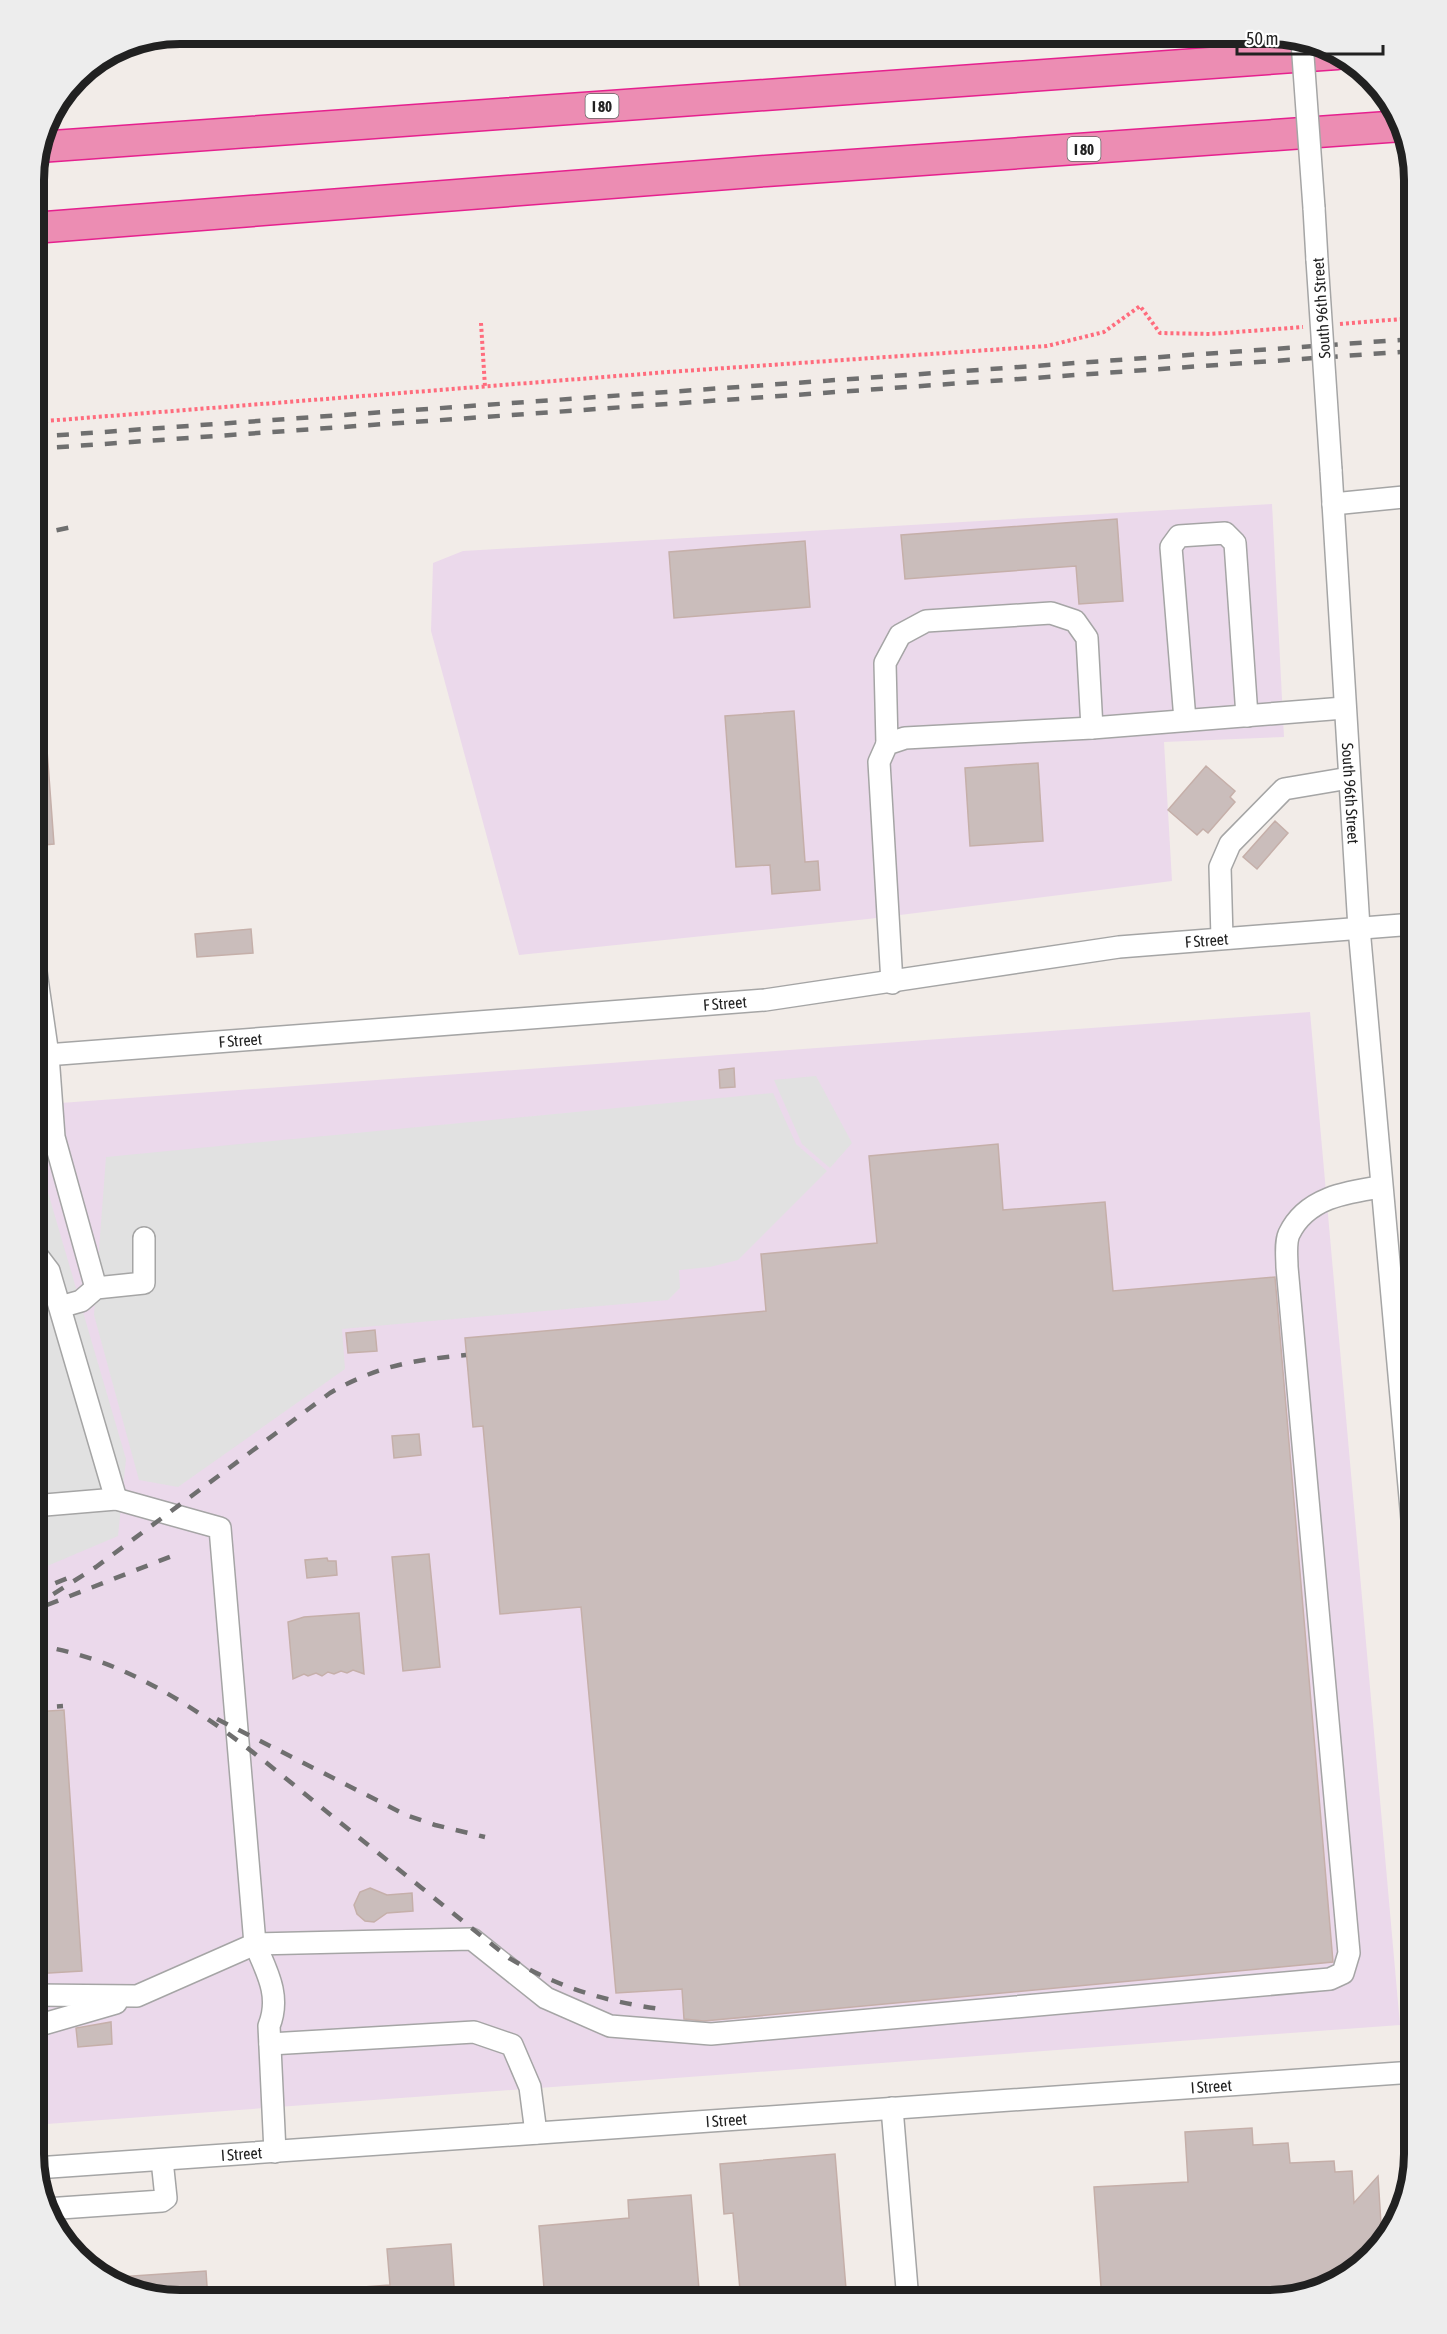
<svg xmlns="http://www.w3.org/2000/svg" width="1447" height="2334" font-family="'Asap Condensed',sans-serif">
	<rect width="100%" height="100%" fill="#f2ece8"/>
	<path fill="#ebd9eb" d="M 1272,504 L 1284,737 L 1164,742 L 1172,881 L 868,919 L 519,955 L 431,631 L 433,563 L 463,551 Z
		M 1310,1012 L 1400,2025 L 33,2125 L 33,1105 Z"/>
	<path fill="#e1e1e1" d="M 816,1076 L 852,1143 L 830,1168 L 802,1144 L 774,1080 Z
		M 773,1093 L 796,1144 L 827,1171 L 738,1260 L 710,1267 L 679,1270 L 680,1288 L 668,1300 L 342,1329 L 345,1369 L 178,1487 L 139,1480 L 94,1315 L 106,1157 Z
		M 33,1141 L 126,1459 L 118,1536 L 33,1572 Z"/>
	<path fill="#cabdbb" stroke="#c5afa9" stroke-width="1.5" d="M 1117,519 L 1123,601 L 1079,604 L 1076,566 L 905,579 L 901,535 Z
		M 805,541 L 810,607 L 674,618 L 669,552 Z
		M 794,711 L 805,862 L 818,861 L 820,890 L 772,894 L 770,865 L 736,867 L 725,716 Z
		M 33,723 L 45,723 L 54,844 L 33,846 Z
		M 1038,763 L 1043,841 L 970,846 L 965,768 Z
		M 1206,766 L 1235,791 L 1230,797 L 1235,802 L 1208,833 L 1203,829 L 1197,835 L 1168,810 Z
		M 1275,821 L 1288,833 L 1257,869 L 1243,857 Z
		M 251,929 L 253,953 L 197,957 L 195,934 Z
		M 734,1068 L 735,1087 L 720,1088 L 719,1070 Z
		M 998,1144 L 1003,1210 L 1105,1202 L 1113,1291 L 1275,1277 L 1333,1962 L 704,2021 L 684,2019 L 682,1989 L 616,1993 L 581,1607 L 500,1614 L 483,1426 L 473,1427 L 465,1338 L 766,1311 L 761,1254 L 877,1243 L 869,1156 Z
		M 375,1330 L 377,1351 L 348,1353 L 346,1333 Z
		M 419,1434 L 421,1455 L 394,1458 L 392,1436 Z
		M 429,1554 L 440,1667 L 403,1671 L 392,1557 Z
		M 327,1558 L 328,1561 L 336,1561 L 337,1575 L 307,1578 L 305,1560 Z
		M 359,1613 L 364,1674 L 353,1670 L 347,1673 L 341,1671 L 334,1674 L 328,1672 L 322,1676 L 316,1673 L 308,1676 L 304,1674 L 293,1679 L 288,1622 L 304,1617 Z
		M 64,1710 L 82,1971 L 33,1974 L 33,1712 Z
		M 370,1888 L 387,1895 L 412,1893 L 413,1911 L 387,1913 L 374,1922 L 365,1921 L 357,1914 L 354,1905 L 360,1892 Z
		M 111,2022 L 112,2044 L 78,2047 L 76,2028 Z
		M 1252,2128 L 1253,2145 L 1288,2143 L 1290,2163 L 1334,2161 L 1335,2172 L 1352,2171 L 1354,2203 L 1378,2176 L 1382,2240 L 1333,2286 L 1268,2301 L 1102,2301 L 1094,2187 L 1188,2182 L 1185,2132 Z
		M 835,2154 L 847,2301 L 741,2301 L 733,2213 L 724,2214 L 720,2164 Z
		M 691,2195 L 700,2301 L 545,2301 L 539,2226 L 629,2218 L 628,2200 Z
		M 451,2244 L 455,2301 L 336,2301 L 336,2289 L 390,2285 L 387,2249 Z
		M 206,2271 L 208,2301 L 170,2301 L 103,2278 Z"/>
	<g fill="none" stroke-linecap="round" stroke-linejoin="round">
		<defs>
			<g id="minor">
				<path d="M 1314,208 L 1317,260"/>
				<path id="s1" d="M 1331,470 L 1359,928 L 1414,1542"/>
				<path d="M 1333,504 L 1414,496"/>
				<path d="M 1185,720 L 1171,547 L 1179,536 L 1225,533 L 1235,543 L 1247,716"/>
				<path d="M 887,744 L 885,663 L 900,635 L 926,621 L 1051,613 L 1075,621 L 1087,638 L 1092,728"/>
				<path d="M 1222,938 L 1220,867 L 1230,844 L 1284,789 L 1349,778"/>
				<path d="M 33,951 L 48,1055 L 54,1137 L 96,1288"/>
				<path d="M 892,983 L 879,762 L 887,744 L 905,738 L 1092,728 L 1344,708"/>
				<path id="s2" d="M 33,1056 L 765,1000 L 1119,947 L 1414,924"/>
				<path d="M 33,1250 L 49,1271 L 116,1499"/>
				<path d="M 60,1307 L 81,1301 L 96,1288 L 144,1283 L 144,1238"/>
				<path d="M 33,1506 L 116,1499 L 220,1528 L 255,1944 C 267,1972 281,1996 269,2026 L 275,2152"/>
				<path d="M 33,1995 L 137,1996 L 255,1944 L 472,1939 L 546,1998 L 610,2026 L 711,2034 L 1330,1979 L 1343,1973 L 1349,1953 L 1287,1267 C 1287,1257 1285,1243 1289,1234 C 1306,1198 1346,1192 1381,1187"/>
				<path d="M 33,2027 L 116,2003"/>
				<path d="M 270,2044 L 474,2032 L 512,2045 L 530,2087 L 536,2133"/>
				<path d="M 892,2108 L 908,2301"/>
				<path id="s3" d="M 36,2168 L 1414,2072"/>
				<path d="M 46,2209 L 162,2201 L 166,2198 L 162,2160"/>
			</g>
			<path id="highway" d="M 39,147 L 1337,54
				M 33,228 L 766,171 L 1402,126"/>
		</defs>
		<use href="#minor" stroke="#a5a5a5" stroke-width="24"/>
		<use href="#highway" stroke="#e5208e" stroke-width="33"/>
		<path stroke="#ff6c7d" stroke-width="4" stroke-dasharray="3 3" stroke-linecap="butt" d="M 481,323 L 485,387
			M 1340,324 L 1414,318
			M 33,422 L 668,372 L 1047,346 L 1104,332 L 1140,306 L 1160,333 L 1210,334 L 1303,327"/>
		<use href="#minor" stroke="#fff" stroke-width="21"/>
		<use href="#highway" stroke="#ec8db3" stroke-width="30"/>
		<path stroke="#6f6f6f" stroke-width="4.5" stroke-dasharray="12 12" stroke-linecap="butt" d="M 33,437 L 1414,339
			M 33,449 L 1414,351
			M 33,535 L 77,526
			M 33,1592 L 68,1578
			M 47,1605 L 177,1554
			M 33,1607 L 96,1567 L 330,1393 C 377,1366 413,1360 466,1355
			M 33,1645 C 151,1661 243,1744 332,1816 C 391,1863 450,1911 509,1958 C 561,1989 607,2002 667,2010
			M 33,1708 L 63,1706
			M 217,1719 L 406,1815 L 435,1825 L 485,1837"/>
		<defs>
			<path id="minor-bridge" d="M 1302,42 L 1314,208
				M 1317,260 L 1331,470"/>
		</defs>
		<use href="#minor-bridge" stroke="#a5a5a5" stroke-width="24" stroke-linecap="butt"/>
		<use href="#minor-bridge" stroke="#fff" stroke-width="21"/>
	</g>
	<g text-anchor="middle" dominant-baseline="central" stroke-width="5" stroke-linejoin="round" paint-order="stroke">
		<g fill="#fff" stroke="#646464" stroke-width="1.5">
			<rect x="585.5" y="94" width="33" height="24" rx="4.5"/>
			<rect x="1067.5" y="137" width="33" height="24" rx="4.5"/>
		</g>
		<g font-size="15" font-weight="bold" fill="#212121">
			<text x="602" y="106">I 80</text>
			<text x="1084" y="149">I 80</text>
		</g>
		<g font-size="16" fill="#212121" stroke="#fff">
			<text transform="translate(1321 308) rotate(-94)">South 96th Street</text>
			<text stroke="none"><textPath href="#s1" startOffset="324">South 96th Street</textPath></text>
			<text stroke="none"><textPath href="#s2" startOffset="1180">F Street</textPath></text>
			<text stroke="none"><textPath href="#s2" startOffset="694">F Street</textPath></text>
			<text stroke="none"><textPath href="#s2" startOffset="208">F Street</textPath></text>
			<text stroke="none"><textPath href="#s3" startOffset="1178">I Street</textPath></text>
			<text stroke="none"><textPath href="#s3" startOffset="692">I Street</textPath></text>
			<text stroke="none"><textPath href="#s3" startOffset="206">I Street</textPath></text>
		</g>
	</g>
	<path d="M0 0H1447V2334H0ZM180 44H1268A136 136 0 0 1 1404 180V2154A136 136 0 0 1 1268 2290H180A136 136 0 0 1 44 2154V180A136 136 0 0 1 180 44Z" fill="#ededed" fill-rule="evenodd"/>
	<path fill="none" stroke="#212121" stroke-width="8" d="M180 44H1268A136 136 0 0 1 1404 180V2154A136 136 0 0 1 1268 2290H180A136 136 0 0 1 44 2154V180A136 136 0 0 1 180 44Z"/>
	<path d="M1237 45v9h146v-9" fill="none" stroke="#212121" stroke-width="3"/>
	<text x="1246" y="45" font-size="18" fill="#212121" stroke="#ffffff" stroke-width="4.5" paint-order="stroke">50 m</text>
</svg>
